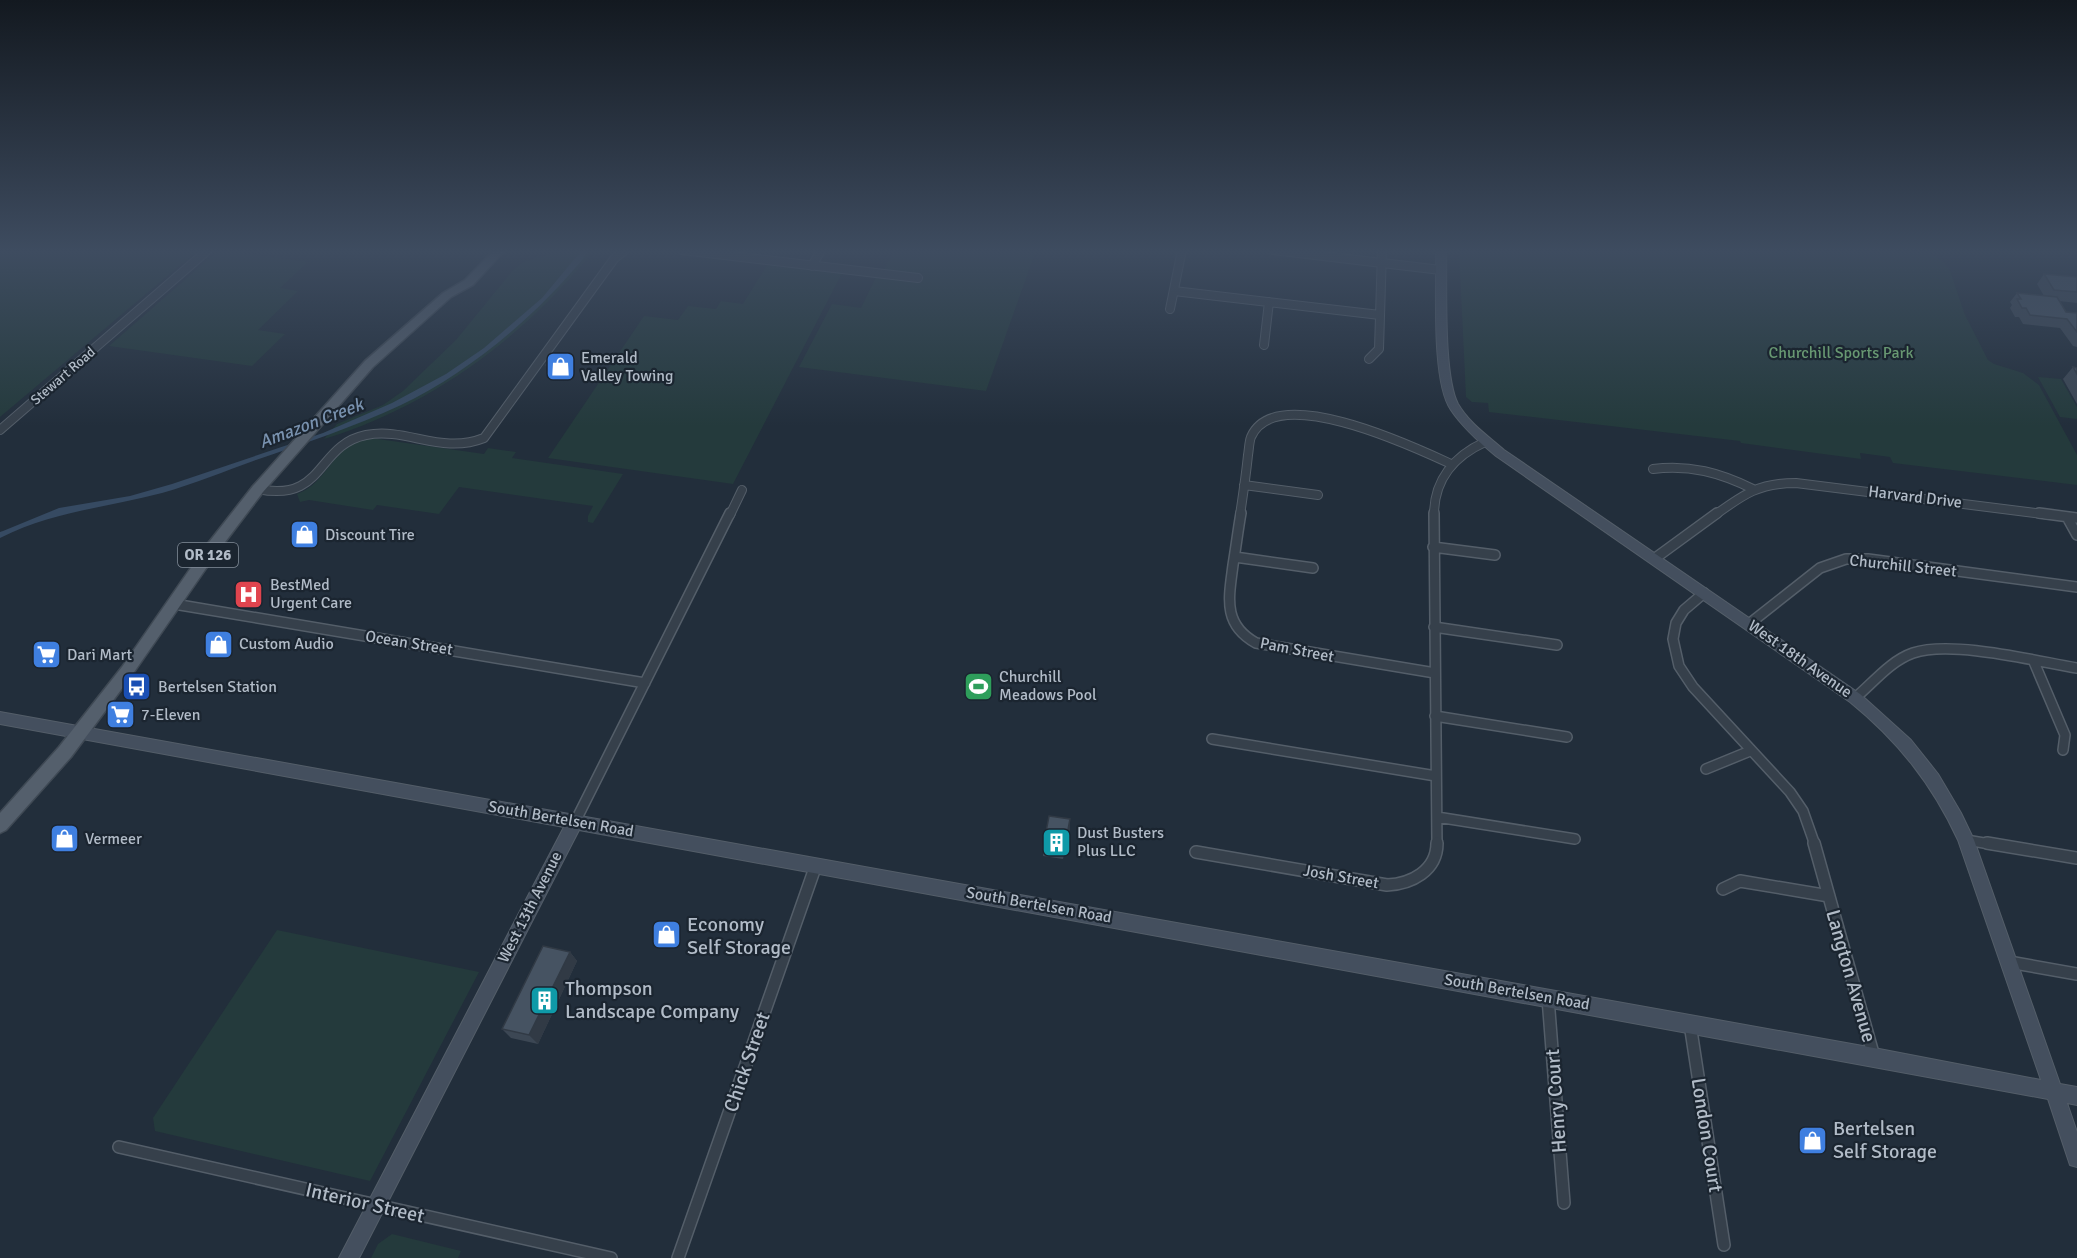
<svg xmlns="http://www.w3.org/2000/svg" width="2077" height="1258" font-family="Signika,sans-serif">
	<rect width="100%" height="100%" fill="#222e3b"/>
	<path fill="#243a3c" d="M 0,250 L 198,250 L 0,417 Z
		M 219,250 L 308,262 L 280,288 L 298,291 L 258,330 L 285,334 L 252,366 L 109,346 Z
		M 564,250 L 594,250 C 524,337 432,406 324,439 L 337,424 L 383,405 L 403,391 L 456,340 L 513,270 L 526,261 Z
		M 894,250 L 1036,250 L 986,391 L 799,367 L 832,304 L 861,308 L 876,277 L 919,282 L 922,274 L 884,270 Z
		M 1459,250 L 1924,250 L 1942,261 L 1949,268 L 1965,315 L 1988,360 L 1994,364 L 2023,373 L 2039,385 L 2077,455 L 2077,485 L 1893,463 L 1890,457 L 1860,453 L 1861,459 L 1741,443 L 1740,441 L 1489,412 L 1488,403 L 1472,402 L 1466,397 Z
		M 767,265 L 842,273 L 733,484 L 548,458 L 644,316 L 678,320 L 688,306 L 716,309 L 721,301 L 743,304 Z
		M 2038,377 L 2061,379 L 2077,407 L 2077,419 L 2060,417 Z
		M 371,438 L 484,454 L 488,448 L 516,452 L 512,458 L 623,474 L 593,523 L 588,522 L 588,516 L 593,506 L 459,487 L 439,514 L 377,505 L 373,510 L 309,500 L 300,502 L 297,494 C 330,482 330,445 371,438 Z
		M 277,930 L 479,972 L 370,1181 L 155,1131 L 153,1118 Z
		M 392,1234 L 461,1251 L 458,1258 L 371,1258 L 378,1244 Z"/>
	<path fill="#364a62" d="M 582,250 L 590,250 C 542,311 472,371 401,405 C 354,427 305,443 256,460 C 225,471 194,484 162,493 C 106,508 53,511 0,538 L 0,532 L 3,531 L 59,508 L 130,496 L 172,484 L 323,433 L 392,403 L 446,374 L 484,348 L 542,298 Z"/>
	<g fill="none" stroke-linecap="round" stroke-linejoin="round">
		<defs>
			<path id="street-far2" d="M 682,250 L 918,278
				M 1273,250 L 1441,270
				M 812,266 L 821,250
				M 1174,291 L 1380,315
				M 1170,309 L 1182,250
				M 1264,345 L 1269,302
				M 1369,359 L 1379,349 L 1382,250
				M 0,430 L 208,250
				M 1653,469 C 1689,464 1721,473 1753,489
				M 1244,485 L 1318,495
				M 258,489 C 325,503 316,445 366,435 C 407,427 441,455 484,438 L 614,259 L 625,250
				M 730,515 L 742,490
				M 1240,515 C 1243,495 1246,475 1248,455 C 1249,450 1249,442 1251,437 C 1275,381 1414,447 1451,464
				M 1434,515 C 1434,480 1454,456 1485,442
				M 1715,515 C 1744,494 1759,483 1796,483 L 2051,515"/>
			<path id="street-far1" d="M 1241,513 C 1238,530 1236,547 1233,565 C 1229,597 1222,624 1256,643 L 1435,673
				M 1434,513 L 1437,845
				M 2039,513 L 2077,518
				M 2067,517 L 2077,535
				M 1433,547 L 1495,555
				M 1235,557 L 1313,568
				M 1654,559 L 1717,513
				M 1704,593 L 1684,610 L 1676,623 L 1673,639 L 1679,666 L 1693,687 L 1790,792 L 1803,811 L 1815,845
				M 174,604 L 645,683
				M 1749,624 L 1820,568 L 1846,559 L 1868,559 L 2077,587
				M 1434,627 L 1557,645
				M 2034,662 L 2065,735 L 2063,750
				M 1855,698 C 1873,683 1890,661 1913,653 C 1952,640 2035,661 2077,668
				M 1435,716 L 1567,737
				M 1212,739 L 1436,776
				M 1706,769 L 1750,751
				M 1437,817 L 1575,839
				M 575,822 L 730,513
				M 1966,840 L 1996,845"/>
			<path id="street" d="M 1814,843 L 1874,1057
				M 1987,843 L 2077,858
				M 1196,852 L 1387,885 C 1411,884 1437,871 1437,843
				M 1723,889 L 1740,881 L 1829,896
				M 2009,962 L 2077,974
				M 1548,998 L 1564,1203
				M 1690,1024 L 1724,1245
				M 119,1147 L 611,1258
				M 678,1258 L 816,865"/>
			<path id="secondary" d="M 1436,250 L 1446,250 C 1447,286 1443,375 1458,404 C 1469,423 1488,436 1504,450 L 1860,694 L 1911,740 L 1938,774 L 1961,813 L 1974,840 L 2060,1084 L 2077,1087 L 2077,1105 L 2067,1103 L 2077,1132 L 2077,1167 L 2070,1165 L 2048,1099 L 579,830 L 359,1258 L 339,1258 L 564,827 L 0,724 L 0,712 L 1874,1048 L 2041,1080 L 1958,840 C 1932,784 1898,741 1850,702 L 1496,456 C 1479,442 1463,428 1451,410 C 1431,381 1437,288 1436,250 Z"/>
			<path id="primary" d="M 494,250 L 505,250 L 473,285 L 451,297 L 373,367 L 263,492 L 216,554 L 132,675 L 71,757 L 6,830 L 0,833 L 0,813 L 59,747 L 122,667 L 206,546 L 253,486 L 365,361 L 443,293 L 465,280 Z"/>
		</defs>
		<use href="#street-far2" stroke="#545e69" stroke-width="10"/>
		<use href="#street-far1" stroke="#545e69" stroke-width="12"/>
		<use href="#street" stroke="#545e69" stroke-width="14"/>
		<use href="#secondary" stroke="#545e69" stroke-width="2"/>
		<use href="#primary" stroke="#3f4954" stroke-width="3"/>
		<use href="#street-far2" stroke="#36404b" stroke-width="8"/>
		<use href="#street-far1" stroke="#36404b" stroke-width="9"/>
		<use href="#street" stroke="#36404b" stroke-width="11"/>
		<use href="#secondary" fill="#444f5e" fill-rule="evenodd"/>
		<use href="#primary" fill="#545f6c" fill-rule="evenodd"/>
	</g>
	<path fill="#3c4754" d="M 2044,274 L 2077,277 L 2077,303 L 2059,301 L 2066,312 L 2077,313 L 2077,347 L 2073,346 L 2060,328 L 2023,324 L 2019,317 L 2015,317 L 2010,308 L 2012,305 L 2010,302 L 2017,293 L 2044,296 L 2037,284 Z
		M 569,357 L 572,363 L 564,374 L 549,372 L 546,365 Z
		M 2073,367 L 2077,368 L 2077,404 L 2063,379 Z
		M 1070,819 L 1070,828 L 1063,859 L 1043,856 L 1043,848 Z
		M 570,952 L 577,961 L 538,1044 L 511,1038 L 502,1029 Z"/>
	<path fill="#313a45" d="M 569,357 L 572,363 L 564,374 L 561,367 Z
		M 1070,819 L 1070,828 L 1063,859 L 1064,851 Z
		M 570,952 L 577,961 L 538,1044 L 529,1035 Z"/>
	<path fill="#465362" stroke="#313a45" stroke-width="1.5" d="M 2044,274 L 2077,277 L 2077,292 L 2054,290 Z
		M 2017,293 L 2057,297 L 2066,312 L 2077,313 L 2077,332 L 2067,319 L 2030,315 L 2026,308 L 2022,308 L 2017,299 L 2021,299 Z
		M 554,355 L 569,357 L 561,367 L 546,365 Z
		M 2073,367 L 2077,368 L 2077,374 Z
		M 1049,816 L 1070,819 L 1064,851 L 1043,848 Z
		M 543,946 L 570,952 L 529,1035 L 502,1029 Z"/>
	<linearGradient id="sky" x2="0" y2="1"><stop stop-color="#131920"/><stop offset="0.59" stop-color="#3e4c60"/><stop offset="1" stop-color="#3e4c60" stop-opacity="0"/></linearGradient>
	<rect width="2077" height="426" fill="url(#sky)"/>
	<defs>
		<symbol id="shop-square" viewBox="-11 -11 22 22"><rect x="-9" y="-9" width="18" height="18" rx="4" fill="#3f7fe0" stroke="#1b2530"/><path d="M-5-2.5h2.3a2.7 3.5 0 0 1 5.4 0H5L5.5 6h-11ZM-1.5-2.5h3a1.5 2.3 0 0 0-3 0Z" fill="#fff"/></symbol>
		<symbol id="hospital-square" viewBox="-11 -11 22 22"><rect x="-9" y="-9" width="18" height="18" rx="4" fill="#e0444e" stroke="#1b2530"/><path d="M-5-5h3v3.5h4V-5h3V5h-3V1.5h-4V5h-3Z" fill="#fff"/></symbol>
		<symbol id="supermarket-square" viewBox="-11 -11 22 22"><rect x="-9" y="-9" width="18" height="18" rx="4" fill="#3f7fe0" stroke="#1b2530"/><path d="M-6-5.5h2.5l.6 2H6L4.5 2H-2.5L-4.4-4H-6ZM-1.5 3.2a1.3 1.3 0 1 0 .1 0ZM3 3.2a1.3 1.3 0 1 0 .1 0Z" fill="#fff"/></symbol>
		<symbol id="stadium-square" viewBox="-11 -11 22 22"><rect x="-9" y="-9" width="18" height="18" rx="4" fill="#2e9e5b" stroke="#1b2530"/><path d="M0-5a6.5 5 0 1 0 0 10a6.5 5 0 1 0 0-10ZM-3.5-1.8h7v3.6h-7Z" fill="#fff"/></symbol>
		<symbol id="bus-square" viewBox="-11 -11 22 22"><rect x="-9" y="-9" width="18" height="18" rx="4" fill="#1a4fb4" stroke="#1b2530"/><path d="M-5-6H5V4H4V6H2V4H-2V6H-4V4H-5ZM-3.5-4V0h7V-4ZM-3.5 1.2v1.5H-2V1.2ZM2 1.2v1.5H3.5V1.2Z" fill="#fff"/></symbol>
		<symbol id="building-square" viewBox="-11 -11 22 22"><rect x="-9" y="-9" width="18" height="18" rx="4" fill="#0f9aa8" stroke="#1b2530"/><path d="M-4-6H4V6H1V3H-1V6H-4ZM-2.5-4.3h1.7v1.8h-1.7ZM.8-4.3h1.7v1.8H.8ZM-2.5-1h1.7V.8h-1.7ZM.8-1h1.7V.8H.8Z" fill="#fff"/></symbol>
	</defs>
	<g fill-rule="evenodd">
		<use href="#shop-square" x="544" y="350" width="33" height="33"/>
		<use href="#shop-square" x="288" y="518" width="33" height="33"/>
		<use href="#hospital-square" x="232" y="578" width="33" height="33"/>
		<use href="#shop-square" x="202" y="628" width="33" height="33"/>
		<use href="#supermarket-square" x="30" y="638" width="33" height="33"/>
		<use href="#stadium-square" x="962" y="670" width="33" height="33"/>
		<use href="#bus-square" x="120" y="670" width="33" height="33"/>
		<use href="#supermarket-square" x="104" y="698" width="33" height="33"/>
		<use href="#shop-square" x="48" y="822" width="33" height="33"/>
		<use href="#building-square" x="1040" y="826" width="33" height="33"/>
		<use href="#shop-square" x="650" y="918" width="33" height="33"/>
		<use href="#building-square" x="528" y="984" width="33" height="33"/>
		<use href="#shop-square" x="1796" y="1124" width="33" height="33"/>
	</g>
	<g text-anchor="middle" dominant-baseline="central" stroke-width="4.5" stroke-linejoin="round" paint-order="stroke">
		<g font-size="14" fill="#b1bbc7" stroke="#1b2530">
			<text transform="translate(63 376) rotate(-41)">Stewart Road</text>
		</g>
		<rect fill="#1b2530" stroke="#848e9a" stroke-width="1.5" x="178" y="543" width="60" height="24" rx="4.5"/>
		<g font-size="15" font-weight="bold" fill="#b1bbc7">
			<text x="208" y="555">OR 126</text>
		</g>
		<g font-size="16" fill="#689872" stroke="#1b2530">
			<text x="1841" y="353">Churchill Sports Park</text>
		</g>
		<g font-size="16" fill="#b1bbc7" stroke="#1b2530" text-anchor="start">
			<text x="581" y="358">Emerald<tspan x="581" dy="18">Valley Towing</tspan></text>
			<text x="325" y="535">Discount Tire</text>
			<text x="270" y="585">BestMed<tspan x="270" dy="18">Urgent Care</tspan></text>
			<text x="239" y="644">Custom Audio</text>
			<text x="67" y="655">Dari Mart</text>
			<text x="999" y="677">Churchill<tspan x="999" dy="18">Meadows Pool</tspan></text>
			<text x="158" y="687">Bertelsen Station</text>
			<text x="141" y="715">7-Eleven</text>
			<text x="1077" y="833">Dust Busters<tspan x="1077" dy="18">Plus LLC</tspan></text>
			<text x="85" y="839">Vermeer</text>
		</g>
		<g font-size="16" fill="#b1bbc7" stroke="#1b2530">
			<text transform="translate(1915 497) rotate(7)">Harvard Drive</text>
			<text transform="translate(1903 566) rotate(6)">Churchill Street</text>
			<text transform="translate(409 643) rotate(9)">Ocean Street</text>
			<text transform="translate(1297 650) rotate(11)">Pam Street</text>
			<text transform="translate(1800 659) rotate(35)">West 18th Avenue</text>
			<text transform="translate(561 819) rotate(10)">South Bertelsen Road</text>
			<text transform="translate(1341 877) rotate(10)">Josh Street</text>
			<text transform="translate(1039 905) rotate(10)">South Bertelsen Road</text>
			<text transform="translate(530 907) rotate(-63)">West 13th Avenue</text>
			<text transform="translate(1517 992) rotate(10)">South Bertelsen Road</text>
		</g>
		<g font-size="18" font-style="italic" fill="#7992af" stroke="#1b2530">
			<text transform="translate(311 423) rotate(-21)">Amazon Creek</text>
		</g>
		<g font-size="20" fill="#b1bbc7" stroke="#1b2530" text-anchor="start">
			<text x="687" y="924">Economy<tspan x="687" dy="23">Self Storage</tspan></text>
			<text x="565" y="988">Thompson<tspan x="565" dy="23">Landscape Company</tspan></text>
			<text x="1833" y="1128">Bertelsen<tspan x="1833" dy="23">Self Storage</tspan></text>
		</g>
		<g font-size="20" fill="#b1bbc7" stroke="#1b2530">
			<text transform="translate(1851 976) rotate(74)">Langton Avenue</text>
			<text transform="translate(747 1062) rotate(-71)">Chick Street</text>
			<text transform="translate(1556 1101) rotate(-94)">Henry Court</text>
			<text transform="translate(1707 1135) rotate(81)">London Court</text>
			<text transform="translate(365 1203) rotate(13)">Interior Street</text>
		</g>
	</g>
</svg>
